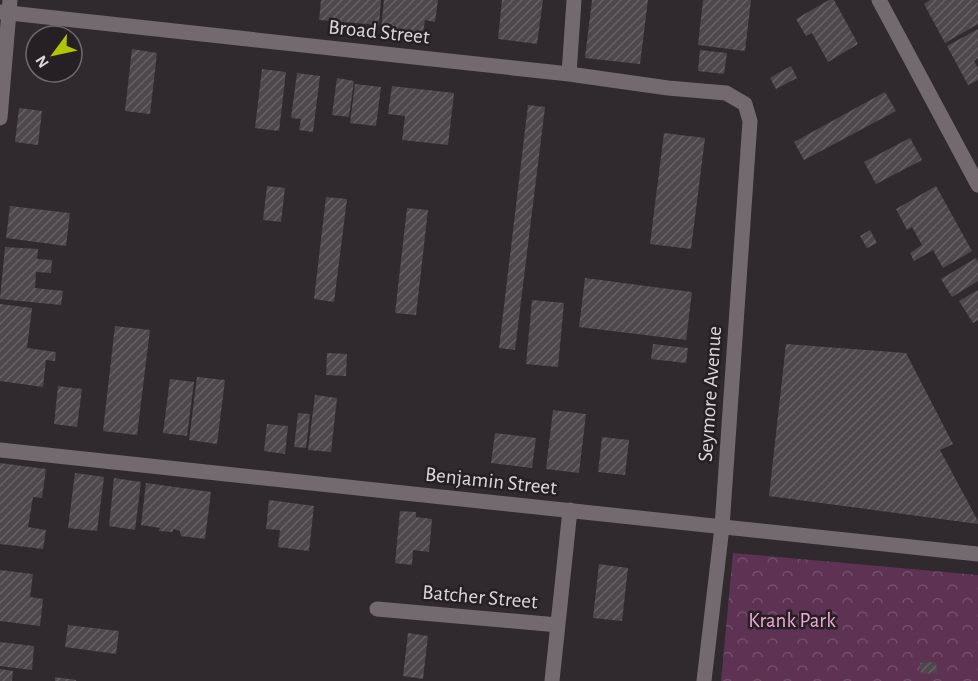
<svg xmlns="http://www.w3.org/2000/svg" width="978" height="681" font-family="'Alegreya Sans',sans-serif">
	<defs>
		<pattern id="forest-crowns" width="20" height="18" patternUnits="userSpaceOnUse" patternTransform="scale(1.5)"><rect width="20" height="18" fill="#5e3252"/><path d="M2 6a3 3 0 1 1 6 0M12 15a3 3 0 1 1 6 0" fill="none" stroke="#744f6a"/></pattern>
		<pattern id="building-hatch" width="6" height="6" patternUnits="userSpaceOnUse" patternTransform="scale(1.5)"><rect width="6" height="6" fill="#4e474b"/><path d="M-1 1l2-2M0 6l6-6M5 7l2-2" fill="none" stroke="#676164"/></pattern>
	</defs>
	<rect width="100%" height="100%" fill="#30292e"/>
	<path fill="url(#forest-crowns)" d="M 733,553 L 978,575 L 978,681 L 721,681 Z"/>
	<path fill="url(#building-hatch)" d="M 321,0 L 381,0 L 379,25 L 319,20 Z
		M 384,0 L 438,0 L 435,22 L 425,20 L 423,33 L 381,29 Z
		M 502,0 L 543,0 L 537,44 L 498,39 Z
		M 592,0 L 648,0 L 640,64 L 585,58 Z
		M 703,0 L 751,0 L 745,51 L 698,45 Z
		M 829,0 L 834,0 L 858,44 L 828,62 L 812,33 L 806,36 L 796,19 Z
		M 930,0 L 978,0 L 978,24 L 945,43 L 924,4 Z
		M 978,29 L 978,58 L 974,61 L 978,68 L 978,80 L 968,85 L 947,46 Z
		M 132,49 L 157,53 L 150,114 L 125,111 Z
		M 700,50 L 727,53 L 724,74 L 698,71 Z
		M 791,66 L 797,78 L 776,89 L 770,78 Z
		M 262,69 L 286,72 L 279,131 L 255,128 Z
		M 297,73 L 320,76 L 313,132 L 299,130 L 301,119 L 291,118 Z
		M 337,78 L 354,81 L 349,117 L 332,115 Z
		M 355,84 L 381,87 L 376,126 L 350,123 Z
		M 392,86 L 454,93 L 448,145 L 402,140 L 405,116 L 388,114 Z
		M 885,92 L 896,111 L 804,160 L 794,142 Z
		M 528,105 L 545,107 L 515,350 L 499,348 Z
		M 19,108 L 42,111 L 38,145 L 15,142 Z
		M 664,133 L 705,138 L 691,249 L 650,244 Z
		M 910,138 L 922,160 L 876,184 L 864,162 Z
		M 267,186 L 285,188 L 281,222 L 263,220 Z
		M 936,186 L 972,251 L 943,268 L 933,250 L 914,261 L 910,253 L 922,245 L 912,227 L 907,230 L 896,209 Z
		M 326,197 L 347,199 L 334,302 L 314,299 Z
		M 10,206 L 70,213 L 66,246 L 6,238 Z
		M 407,208 L 428,210 L 416,315 L 395,313 Z
		M 870,230 L 877,243 L 867,248 L 860,236 Z
		M 5,247 L 38,249 L 37,259 L 52,260 L 51,273 L 36,272 L 35,288 L 63,291 L 61,305 L 0,299 Z
		M 976,258 L 978,262 L 978,281 L 952,297 L 941,279 Z
		M 585,278 L 692,292 L 686,340 L 579,327 Z
		M 978,290 L 978,320 L 973,323 L 959,301 Z
		M 532,300 L 564,303 L 558,367 L 526,364 Z
		M 0,304 L 32,308 L 27,348 L 56,352 L 55,361 L 46,360 L 43,387 L 0,381 Z
		M 115,326 L 150,330 L 137,435 L 103,431 Z
		M 653,344 L 688,348 L 686,363 L 651,359 Z
		M 786,344 L 906,353 L 953,444 L 940,450 L 978,521 L 978,524 L 769,496 Z
		M 327,353 L 347,354 L 346,376 L 326,375 Z
		M 197,377 L 225,380 L 217,444 L 189,440 Z
		M 170,379 L 194,382 L 187,436 L 163,433 Z
		M 58,386 L 82,389 L 77,427 L 54,424 Z
		M 315,395 L 337,398 L 331,452 L 308,450 Z
		M 553,410 L 586,414 L 579,473 L 546,469 Z
		M 298,413 L 310,414 L 306,448 L 294,447 Z
		M 267,424 L 288,426 L 285,454 L 264,451 Z
		M 495,433 L 536,438 L 532,468 L 491,463 Z
		M 602,437 L 629,440 L 625,475 L 598,472 Z
		M 0,463 L 46,469 L 42,498 L 33,497 L 28,527 L 46,530 L 43,549 L 0,544 Z
		M 75,473 L 104,477 L 97,531 L 68,528 Z
		M 114,478 L 141,482 L 135,530 L 109,526 Z
		M 146,483 L 211,492 L 205,539 L 181,536 L 180,531 L 173,529 L 173,532 L 159,531 L 160,528 L 141,525 Z
		M 269,500 L 314,506 L 309,551 L 278,547 L 280,530 L 266,529 Z
		M 400,511 L 416,512 L 416,517 L 432,519 L 429,552 L 413,550 L 412,565 L 395,563 Z
		M 599,564 L 628,568 L 622,621 L 593,618 Z
		M 0,570 L 33,574 L 30,597 L 43,599 L 40,626 L 0,621 Z
		M 68,625 L 119,631 L 116,654 L 65,647 Z
		M 408,633 L 428,636 L 423,679 L 403,676 Z
		M 0,642 L 34,646 L 32,670 L 0,666 Z
		M 936,662 L 937,673 L 921,674 L 920,663 Z
		M 0,669 L 13,671 L 12,681 L 0,681 Z
		M 55,677 L 76,680 L 76,681 L 55,681 Z"/>
	<g fill="none" stroke-linecap="round" stroke-linejoin="round">
		<path stroke="#726a6f" stroke-width="15" d="M 879,0 L 978,185
			M 0,12 L 569,74 L 668,88 L 726,93 L 745,104 L 750,121 L 722,527 L 704,681
			M 569,74 L 574,0
			M 0,450 L 978,554
			M 377,609 L 558,625
			M 552,681 L 570,510"/>
		<path stroke="#726a6f" stroke-width="15" d="M 0,118 L 10,0"/>
	</g>
	<g text-anchor="middle" dominant-baseline="central" stroke-width="5" stroke-linejoin="round" paint-order="stroke">
		<g font-size="21" fill="#dcd8db" stroke="#262024">
			<text transform="translate(379 32) rotate(6)">Broad Street</text>
			<text transform="translate(710 394) rotate(-86)">Seymore Avenue</text>
			<text transform="translate(491 481) rotate(6)">Benjamin Street</text>
			<text transform="translate(480 597) rotate(5)">Batcher Street</text>
		</g>
		<g font-size="21" fill="#f1a6da" stroke="#262024">
			<text x="792" y="620">Krank Park</text>
		</g>
	</g>
	<g transform="translate(54 54) rotate(237)"><circle r="28" fill="#262024" stroke="#6f6a6d" stroke-width="1.5"/>
	<path d="M0-4.5L10 22L0 15L-10 22Z" fill="#afc506"/>
	<text y="-9" font-size="16" font-weight="bold" text-anchor="middle" fill="#dcd8db">N</text>
	</g>
</svg>
